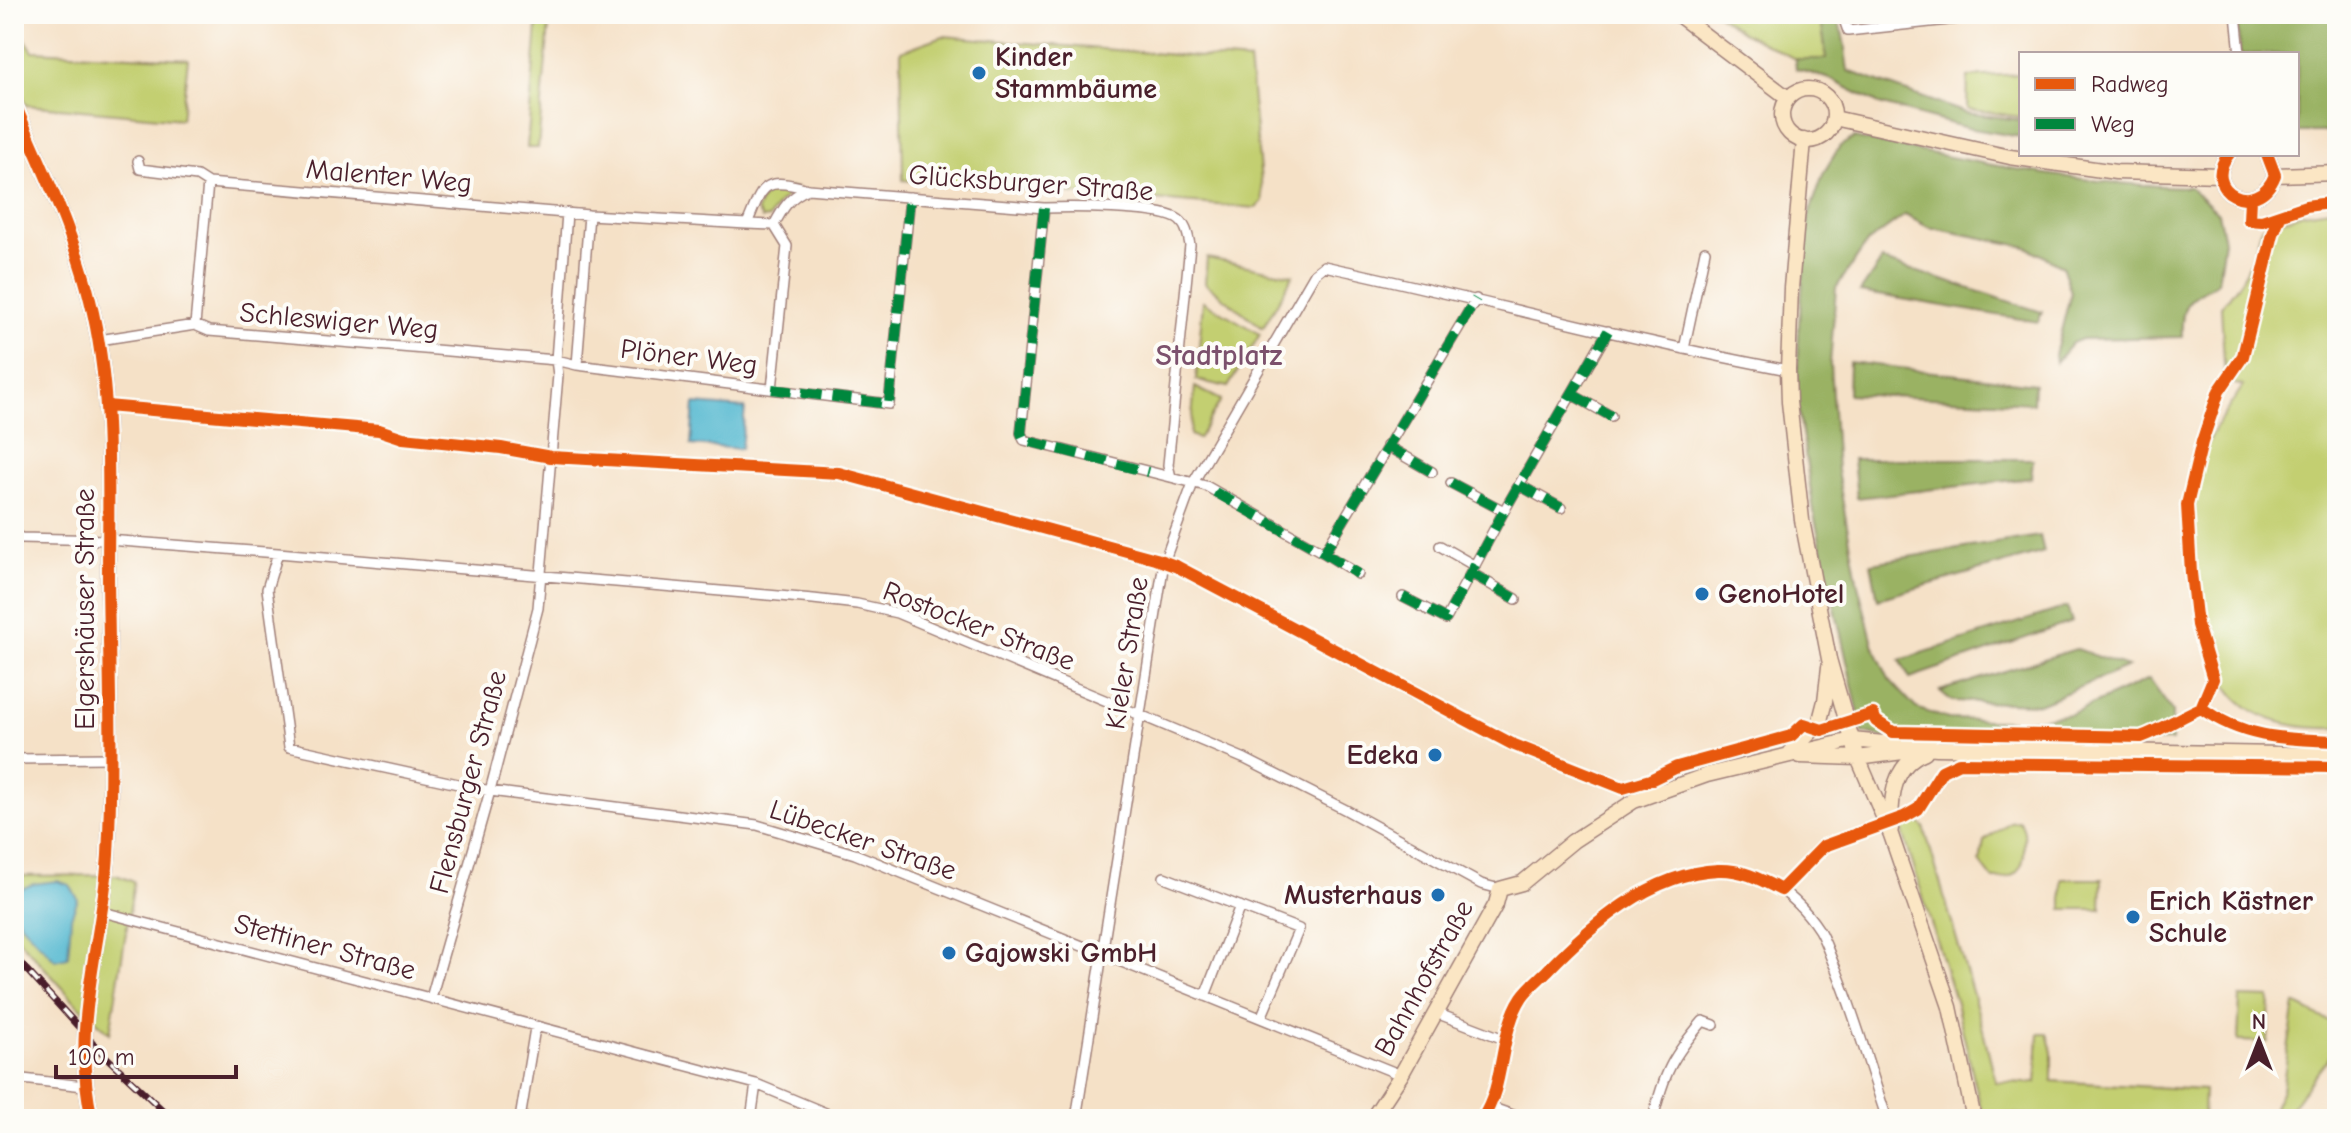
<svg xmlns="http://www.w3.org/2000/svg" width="2351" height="1133" font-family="'Comic Neue',sans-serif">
	<rect width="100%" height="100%" fill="#fdfcf7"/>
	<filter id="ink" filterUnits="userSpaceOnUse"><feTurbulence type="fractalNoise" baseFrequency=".0125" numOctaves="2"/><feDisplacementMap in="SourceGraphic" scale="16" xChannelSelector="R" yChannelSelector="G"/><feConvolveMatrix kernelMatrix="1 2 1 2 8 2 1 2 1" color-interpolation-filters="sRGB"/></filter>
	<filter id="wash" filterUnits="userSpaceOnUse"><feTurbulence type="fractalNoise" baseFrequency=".006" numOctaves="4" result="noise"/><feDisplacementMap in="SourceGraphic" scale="32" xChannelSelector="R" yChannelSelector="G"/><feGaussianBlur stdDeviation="1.8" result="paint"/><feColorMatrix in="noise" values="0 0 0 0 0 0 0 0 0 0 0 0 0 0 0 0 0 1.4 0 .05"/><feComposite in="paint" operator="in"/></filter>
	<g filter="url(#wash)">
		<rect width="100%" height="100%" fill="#f5e1c7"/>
		<path fill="#c3cf71" stroke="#86774e" stroke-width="2" d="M 14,14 L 17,14 L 18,28 L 33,51 L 188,59 L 181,119 L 26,105 L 14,68 Z
			M 538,14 L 550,14 L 538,148 L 527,148 Z
			M 1717,14 L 1820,14 L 1827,59 L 1795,59 L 1744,33 Z
			M 943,36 L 1249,61 L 1263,201 L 1256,208 L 903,180 L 901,51 Z
			M 2021,74 L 2021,117 L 1967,109 L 1968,77 Z
			M 775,188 L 796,188 L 778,204 L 769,218 L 762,219 L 757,211 C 760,201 765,192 775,188 Z
			M 2337,208 L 2337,728 C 2304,729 2265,724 2240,701 C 2194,659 2184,518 2201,461 C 2210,433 2227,410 2243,386 L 2225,381 L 2221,306 C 2245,280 2253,260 2262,226 L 2303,213 Z
			M 1207,258 L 1293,275 L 1263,328 L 1205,283 Z
			M 1203,301 L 1260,334 L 1228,387 L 1196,380 Z
			M 1195,387 L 1221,400 L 1198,439 L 1190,435 Z
			M 1913,817 L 1924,827 L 1982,1026 L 1996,1082 L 2036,1083 L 2039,1033 L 2047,1033 L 2052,1052 L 2052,1081 L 2204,1090 L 2203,1119 L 2110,1119 L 1982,1113 L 1957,1007 L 1901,826 Z
			M 2019,821 C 2026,829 2024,837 2024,847 C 2025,869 2016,880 1993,879 L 1980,862 L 1984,841 L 2010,822 Z
			M 116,875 L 134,882 L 110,1033 L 79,1006 L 14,934 L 14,876 Z
			M 2062,879 L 2102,879 L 2101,909 L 2062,909 Z
			M 2240,997 L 2270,998 L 2268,1042 L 2238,1041 Z
			M 2295,1004 L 2337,1025 L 2337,1047 L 2284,1116 L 2281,1116 L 2274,1107 L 2282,1090 Z"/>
		<path fill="#9ab263" stroke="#726847" stroke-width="2" d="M 1820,14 L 1836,14 L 1843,35 L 1848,71 L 1966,113 L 2021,120 L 2021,137 L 1967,128 L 1879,104 L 1830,79 L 1796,69 L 1795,59 L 1827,59 Z
			M 2236,14 L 2337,14 L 2337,132 L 2297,132 L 2297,54 L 2240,54 Z
			M 1854,138 C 1965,160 2076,185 2190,187 L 2218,213 L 2224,240 L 2218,282 C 2189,300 2180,300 2182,337 L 2082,339 L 2072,343 L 2056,362 L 2055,355 L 2071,292 L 2062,266 L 2027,247 L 1928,227 L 1905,215 L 1867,243 L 1836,288 L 1830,364 L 1837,471 L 1858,585 L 1874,647 L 1889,679 L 1916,708 L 1948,719 L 2023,721 L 2071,714 L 2149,679 L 2172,711 L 2172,741 L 1955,743 L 1895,740 L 1863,733 L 1815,519 L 1797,400 L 1799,324 L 1809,215 L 1824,172 L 1840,146 Z
			M 1882,260 L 1887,262 L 2042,312 L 2038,322 L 1860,292 Z
			M 1849,362 L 2034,384 L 2033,403 L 1848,394 Z
			M 1853,459 L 2033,459 L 2031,478 L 1857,498 Z
			M 2040,536 L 2044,552 L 1878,599 L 1871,563 Z
			M 2067,607 L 2072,622 L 1910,678 L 1900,660 Z
			M 2076,649 L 2128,667 L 2039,704 L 1952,701 L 1940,691 Z"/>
		<path fill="#52b8d0" stroke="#4e6c7e" stroke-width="2" d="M 694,404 L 745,408 L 741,449 L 691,445 Z
			M 57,881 L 70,885 L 78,899 L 71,917 L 68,957 L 55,960 L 21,924 L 14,912 L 14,892 L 33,884 Z"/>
	</g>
	<g filter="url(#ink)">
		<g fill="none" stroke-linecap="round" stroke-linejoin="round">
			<defs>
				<path id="street" d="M 1842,14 L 1848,31 L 2003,14
					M 2236,14 L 2240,54
					M 138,161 L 140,169 L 197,176 L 208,183 L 589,215 L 747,224
					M 808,189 C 789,197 783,208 774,225 L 747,224 C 763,186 762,176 808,189 L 1044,208 C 1071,207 1155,207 1176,218 C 1186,223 1188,235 1190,245 L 1168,465 L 1171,477
					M 1044,208 L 1021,433 L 1024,440 L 1206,486 L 1324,553 L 1476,299
					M 2249,220 L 2250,199
					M 195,325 L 208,183
					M 99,340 L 195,325 L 209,331 L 556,360 L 577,365 L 889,404 L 910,197
					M 1684,349 L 1705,251
					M 577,365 L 589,215
					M 772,389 L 787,246 L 774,225
					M 1573,395 L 1611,416
					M 1387,446 L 1432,472
					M 1451,483 L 1504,511
					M 1519,485 L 1561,508
					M 14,534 L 21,538 L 108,540 L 278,553 L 813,599 L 857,604 L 897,613 L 1245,759 L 1346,810 L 1481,884 L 1500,889
					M 1440,546 L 1475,566
					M 278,553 L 267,589 L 289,747 L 490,791 L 757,825 L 855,854 L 1401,1075
					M 1324,553 L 1358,574
					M 1471,573 L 1516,599
					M 1403,597 L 1446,619 L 1504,511 L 1608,331
					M 14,759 L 110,758
					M 1164,877 L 1299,929 L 1261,1018
					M 103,912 L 756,1084 L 840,1119
					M 1205,996 L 1240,906
					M 431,998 L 490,791 L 538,608 L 558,375 L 556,360 L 567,213
					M 1436,1013 L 1504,1039
					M 14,1078 L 84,1086
					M 1490,1107 L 1524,1119
					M 520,1119 L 535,1028
					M 751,1119 L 756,1084
					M 1076,1119 L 1164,562 L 1193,483 L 1315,273 L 1324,266 C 1479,299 1632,341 1788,370
					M 1482,1119 C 1503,1087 1499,1036 1521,999 C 1526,991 1535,983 1542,976 C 1570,947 1600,921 1635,899 C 1702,856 1773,860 1819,930 C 1826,942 1830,957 1836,969 C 1856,1018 1870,1069 1887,1119
					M 1653,1119 C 1664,1073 1672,1057 1703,1021 L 1714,1025"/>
				<path id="secondary" d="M 1677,14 L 1788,98
					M1782 115a26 26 0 1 1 52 0a26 26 0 1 1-52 0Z
					M 14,102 C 41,167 74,232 90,300 C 113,391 108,484 108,577 C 109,670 113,763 108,855 C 102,949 70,1024 92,1119
					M 1834,118 L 2010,157 L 2116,172 L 2220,175
					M 1804,140 L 1791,288 L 1788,370 L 1789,402 L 1802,520 L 1829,659 L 1847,723 L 1858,758 L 1891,835 L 1950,1007 L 1974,1119
					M 2229,154 C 2199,190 2257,221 2275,175 L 2267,154
					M 2275,175 L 2337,173
					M 1790,753 L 1819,724 L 1825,701 L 1829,667
					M 1800,756 L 1858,758 L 1910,751
					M 1891,829 C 1891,798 1892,765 1925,752
					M 1372,1119 L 1401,1075 L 1496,904 L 1500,889 L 1522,883 L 1573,841 L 1634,801 L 1707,775 L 1852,740 L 1937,748 L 2337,755"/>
			</defs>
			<use href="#street" stroke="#a08079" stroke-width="12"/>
			<use href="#secondary" stroke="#a08079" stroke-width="17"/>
			<use href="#street" stroke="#fff" stroke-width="9"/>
			<use href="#secondary" stroke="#fbe6c4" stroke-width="14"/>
			<defs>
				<path id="rail" d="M 14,956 L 104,1055 L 172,1119"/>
			</defs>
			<use href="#rail" stroke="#4a1f2b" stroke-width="7"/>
			<use href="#rail" stroke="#fdfcf7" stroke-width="4" stroke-dasharray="12" stroke-linecap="butt"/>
			<path stroke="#00873e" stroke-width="10" stroke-dasharray="20 10" stroke-linecap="butt" d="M 1044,208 L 1021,433 L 1024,440 L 1148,472
				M 772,389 L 889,404 L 910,197
				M 1573,395 L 1611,416
				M 1387,446 L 1432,472
				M 1451,483 L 1504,511
				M 1519,485 L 1561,508
				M 1215,492 L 1324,553 L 1476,299
				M 1324,553 L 1358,574
				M 1471,573 L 1516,599
				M 1403,597 L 1446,619 L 1504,511 L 1608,331"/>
			<defs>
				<path id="cycleway" d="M 14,102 C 41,167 74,232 90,300 C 113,391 108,484 108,577 C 109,670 113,763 108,855 C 102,949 70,1024 92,1119
					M 2229,154 C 2199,190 2257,221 2275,175 L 2267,154
					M 2250,199 L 2249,220 L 2262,221 L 2306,206 L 2337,202
					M 107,406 L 379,430 L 403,438 L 501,448 L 551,457 L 839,473 L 1156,559 L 1178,567 L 1512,744 L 1623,788 L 1650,780 L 1677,767 L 1791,736 L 1804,724 L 1822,730 L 1873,714 L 1876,721 L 1893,732 L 2141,737 C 2163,729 2180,717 2201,708 L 2213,679 L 2197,625 L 2191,573 L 2187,505 L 2202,442 L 2219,391 L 2243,356 L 2273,234 L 2280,216
					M 2201,708 C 2244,739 2287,739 2337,741
					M 1482,1119 C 1506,1084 1498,1034 1522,997 C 1528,988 1539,979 1547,971 C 1591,925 1651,873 1718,870 C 1742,869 1760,879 1781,890 L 1824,846 L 1904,817 L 1918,809 L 1942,771 L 1959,763 L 2337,767"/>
			</defs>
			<use href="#cycleway" stroke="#fdfcf7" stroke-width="17"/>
			<use href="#cycleway" stroke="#e8590c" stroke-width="12"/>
		</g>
	</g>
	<g fill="#1f6fb2" stroke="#fdfcf7" stroke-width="3">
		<circle cx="979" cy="73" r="8"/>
		<circle cx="1702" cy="594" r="8"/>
		<circle cx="1435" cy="755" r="8"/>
		<circle cx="1438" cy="895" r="8"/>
		<circle cx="2133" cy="917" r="8"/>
		<circle cx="949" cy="953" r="8"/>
	</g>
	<g text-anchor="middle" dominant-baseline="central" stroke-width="8" stroke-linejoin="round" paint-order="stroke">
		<g font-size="28" font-weight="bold" fill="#4a1f2b" stroke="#fdfcf7" text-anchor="start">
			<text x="995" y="57">Kinder<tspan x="995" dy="32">Stammbäume</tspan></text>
			<text x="1718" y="594">GenoHotel</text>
			<text x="1419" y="755" text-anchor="end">Edeka</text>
			<text x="1422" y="895" text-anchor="end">Musterhaus</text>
			<text x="2149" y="901">Erich Kästner<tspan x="2149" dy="32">Schule</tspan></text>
			<text x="965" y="953">Gajowski GmbH</text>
		</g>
		<g font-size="28" fill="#4a1f2b" stroke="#fdfcf7">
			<text transform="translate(389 176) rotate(5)">Malenter Weg</text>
			<text transform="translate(1031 183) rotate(4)">Glücksburger Straße</text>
			<text transform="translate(339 321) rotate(5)">Schleswiger Weg</text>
			<text transform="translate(689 357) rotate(7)">Plöner Weg</text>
			<text transform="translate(85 609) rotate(-90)">Elgershäuser Straße</text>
			<text transform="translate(979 626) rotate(21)">Rostocker Straße</text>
			<text transform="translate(1127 653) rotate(-81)">Kieler Straße</text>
			<text transform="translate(468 782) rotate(-75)">Flensburger Straße</text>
			<text transform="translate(863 840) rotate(19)">Lübecker Straße</text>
			<text transform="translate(325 947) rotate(15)">Stettiner Straße</text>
			<text transform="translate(1424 978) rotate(-61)">Bahnhofstraße</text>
		</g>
		<g font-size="30" font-weight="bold" fill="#7c516d" stroke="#fdfcf7">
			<text x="1219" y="355">Stadtplatz</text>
		</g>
	</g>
	<rect width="2351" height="1133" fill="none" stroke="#fdfcf7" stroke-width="48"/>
	<rect x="2019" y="52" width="280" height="104" fill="#fdfcf7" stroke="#b5a4a5" stroke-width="2"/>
	<rect x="2035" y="78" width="40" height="12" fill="#e8590c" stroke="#b5a4a5" stroke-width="2"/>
	<text x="2091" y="92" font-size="24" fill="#4a1f2b">Radweg</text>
	<rect x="2035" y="118" width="40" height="12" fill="#00873e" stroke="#b5a4a5" stroke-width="2"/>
	<text x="2091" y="132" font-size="24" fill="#4a1f2b">Weg</text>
	<g transform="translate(2259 1041)" stroke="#fdfcf7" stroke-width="6" paint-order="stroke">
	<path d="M0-6L14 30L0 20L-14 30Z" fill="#4a1f2b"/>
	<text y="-12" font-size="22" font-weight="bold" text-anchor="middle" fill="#4a1f2b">N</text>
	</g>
	<path d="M56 1065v12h180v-12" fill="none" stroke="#4a1f2b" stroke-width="4"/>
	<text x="68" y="1065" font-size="24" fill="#4a1f2b" stroke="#fdfcf7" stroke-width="6" paint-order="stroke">100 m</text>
</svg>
